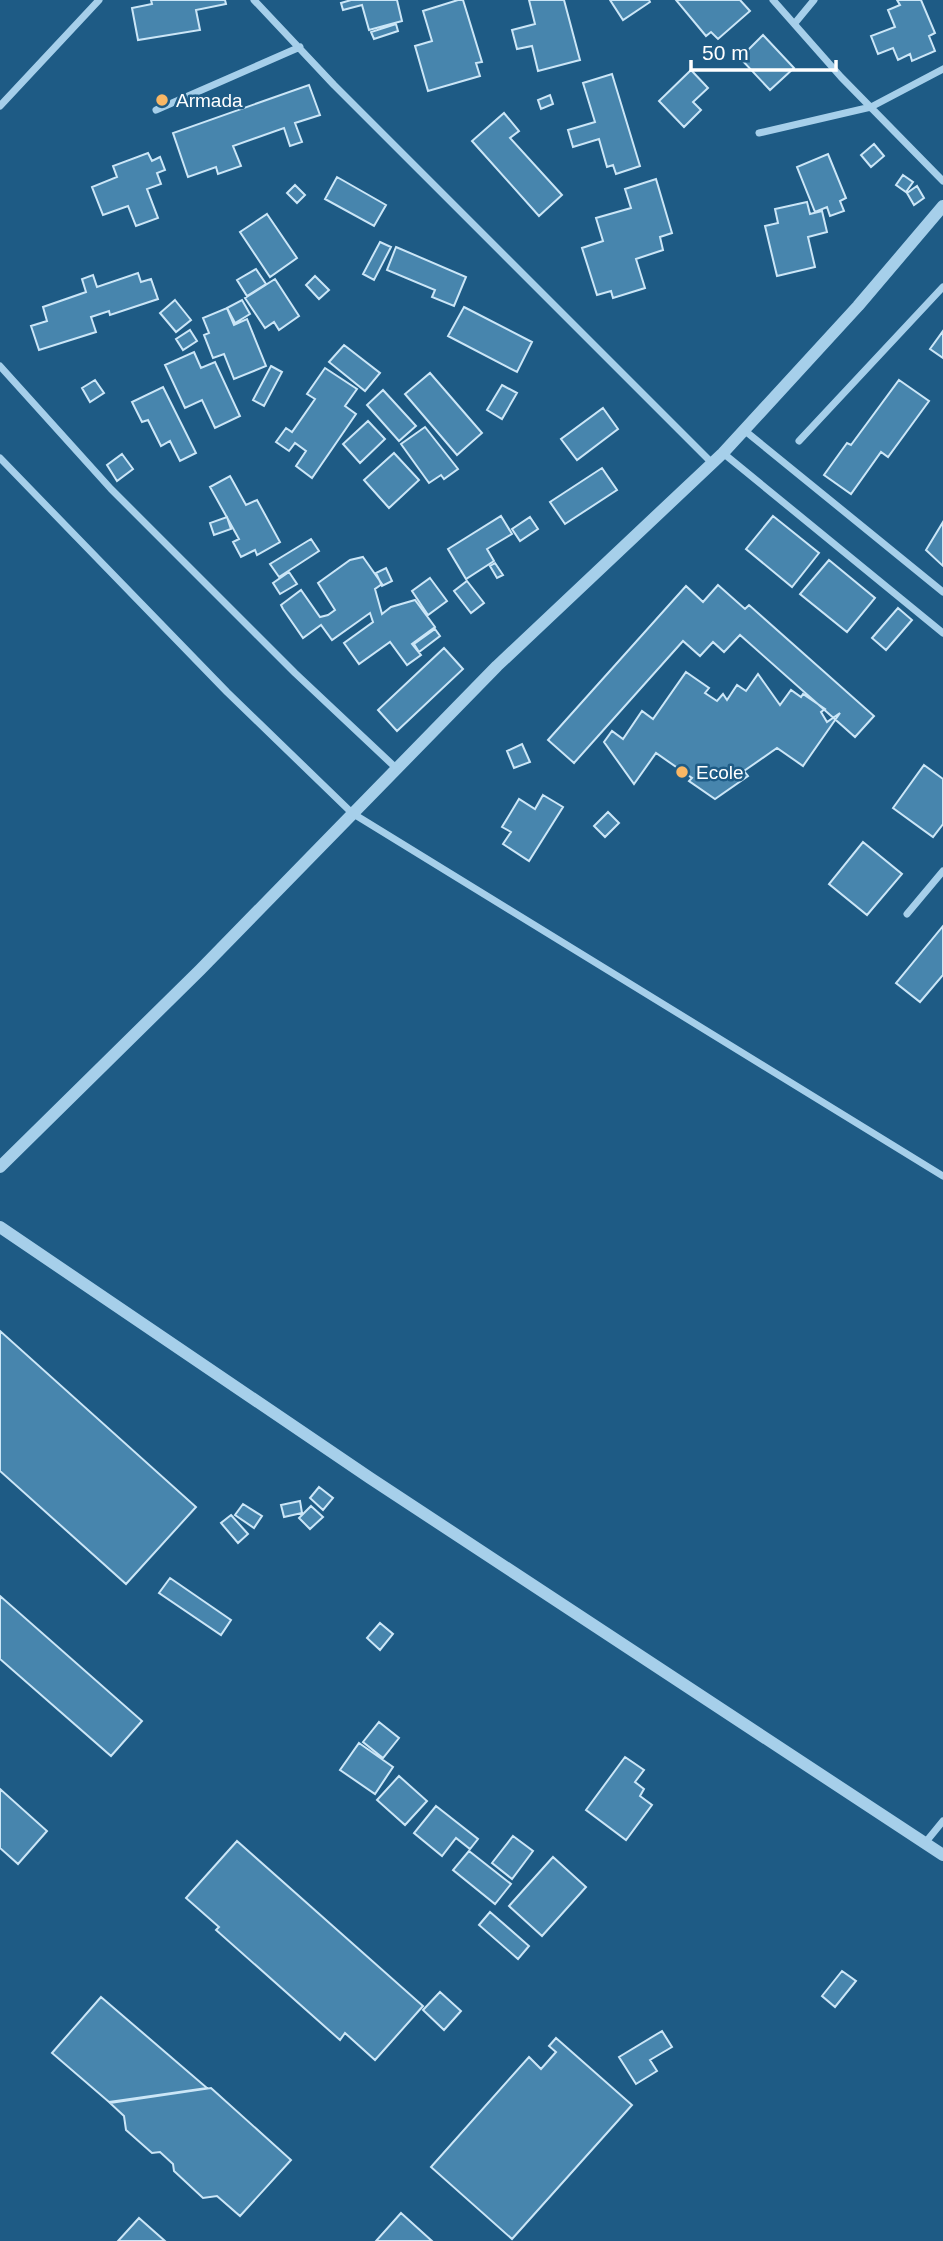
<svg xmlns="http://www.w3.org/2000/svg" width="943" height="2241" font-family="Helvetica,sans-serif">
	<rect width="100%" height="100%" fill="#1e5b85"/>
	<path fill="#4785ad" stroke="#cbe6f7" stroke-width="2" d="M 151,0 L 225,0 L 226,4 L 196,10 L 200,30 L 138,40 L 132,8 L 152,4 Z
		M 351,0 L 397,0 L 402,21 L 369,30 L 362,5 L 343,10 L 341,3 Z
		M 458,0 L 463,0 L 482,62 L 476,63 L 480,76 L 428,91 L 415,46 L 432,41 L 423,11 Z
		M 529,0 L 564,0 L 580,60 L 538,71 L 532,46 L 517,49 L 512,30 L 535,24 Z
		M 610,0 L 649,0 L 650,2 L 623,20 Z
		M 676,0 L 740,0 L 750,11 L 718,39 L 711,32 L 706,36 Z
		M 897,0 L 921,0 L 935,33 L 929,36 L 935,51 L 912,61 L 910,54 L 898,60 L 893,48 L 878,54 L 871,36 L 895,27 L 888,10 L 900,5 Z
		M 396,24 L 398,31 L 374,39 L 371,32 Z
		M 763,35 L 794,68 L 770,90 L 740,58 Z
		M 691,70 L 708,88 L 693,102 L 701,110 L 684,127 L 659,101 Z
		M 612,74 L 640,166 L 616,174 L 613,165 L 607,167 L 599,139 L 573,147 L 568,130 L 595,122 L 583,83 Z
		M 309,85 L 320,115 L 295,123 L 302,142 L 290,146 L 284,128 L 233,146 L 241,166 L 218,174 L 216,167 L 188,177 L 173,133 Z
		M 550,95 L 553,104 L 541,109 L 538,100 Z
		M 504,113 L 519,131 L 510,138 L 562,195 L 539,216 L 472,141 Z
		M 874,144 L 884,156 L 871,167 L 861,155 Z
		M 148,153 L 152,161 L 160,157 L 165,170 L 157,173 L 161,184 L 147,189 L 158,218 L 136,226 L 128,206 L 103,215 L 92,187 L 117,177 L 113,166 Z
		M 828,154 L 846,198 L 840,201 L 844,211 L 830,216 L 827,207 L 815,212 L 797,167 Z
		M 903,175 L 913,182 L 906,192 L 896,185 Z
		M 337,177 L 386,205 L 374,226 L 325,199 Z
		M 656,179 L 672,233 L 660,237 L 663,250 L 636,259 L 645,288 L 613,298 L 611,291 L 597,295 L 582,248 L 603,241 L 596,218 L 631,208 L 625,189 Z
		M 295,185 L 305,195 L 297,203 L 287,193 Z
		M 917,186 L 924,198 L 914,205 L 907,193 Z
		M 807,202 L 810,214 L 822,211 L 827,232 L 808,237 L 815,267 L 777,276 L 765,226 L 778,223 L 775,209 Z
		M 267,214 L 297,258 L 270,277 L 240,232 Z
		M 380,242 L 391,247 L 374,280 L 363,274 Z
		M 396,247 L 466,277 L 454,306 L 432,297 L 435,290 L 387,270 Z
		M 256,269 L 266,284 L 247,296 L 237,280 Z
		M 138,273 L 141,282 L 151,279 L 158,299 L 110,315 L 109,311 L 91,317 L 96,332 L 39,350 L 31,326 L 47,321 L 43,307 L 86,292 L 82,279 L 93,275 L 97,287 Z
		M 315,276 L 329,290 L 319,299 L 306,285 Z
		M 275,279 L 299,316 L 279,330 L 274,322 L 265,328 L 245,298 Z
		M 175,300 L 191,320 L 176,332 L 160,313 Z
		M 242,300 L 250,314 L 235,323 L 227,308 Z
		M 464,307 L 532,342 L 517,372 L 448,336 Z
		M 227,308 L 234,325 L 247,319 L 266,366 L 234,379 L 224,354 L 213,358 L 204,335 L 209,333 L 203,318 Z
		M 190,330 L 197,341 L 183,350 L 176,339 Z
		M 943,331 L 943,358 L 930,349 Z
		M 344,345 L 380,373 L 365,391 L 329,362 Z
		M 194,352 L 201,368 L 215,362 L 240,416 L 215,428 L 202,400 L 185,408 L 165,365 Z
		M 271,366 L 282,372 L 264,406 L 253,400 Z
		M 325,368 L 357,389 L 345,406 L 356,414 L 312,478 L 296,466 L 306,451 L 295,443 L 289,451 L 276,442 L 286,428 L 292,432 L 315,399 L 307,394 Z
		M 430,373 L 482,433 L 457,455 L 405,394 Z
		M 95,380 L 104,393 L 90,402 L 82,388 Z
		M 899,380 L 929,401 L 888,457 L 881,452 L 851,494 L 824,475 L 847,443 L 851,445 Z
		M 502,385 L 517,393 L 502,419 L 487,410 Z
		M 163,387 L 196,453 L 180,461 L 170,441 L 161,446 L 148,420 L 142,422 L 132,402 Z
		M 383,390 L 416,426 L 399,441 L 367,405 Z
		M 603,408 L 618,429 L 577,460 L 561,439 Z
		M 368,421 L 385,439 L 360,463 L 343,444 Z
		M 425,427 L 458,469 L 444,479 L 441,475 L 429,483 L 401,444 Z
		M 394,453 L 419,480 L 389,508 L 364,480 Z
		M 122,454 L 133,469 L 117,481 L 107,465 Z
		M 602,468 L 617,490 L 565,524 L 550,502 Z
		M 230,476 L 246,505 L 257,500 L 280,542 L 257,555 L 255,550 L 241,557 L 233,542 L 239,539 L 210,487 Z
		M 501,516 L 512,534 L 487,549 L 494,561 L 466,579 L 448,549 Z
		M 773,516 L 819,553 L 792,587 L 746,549 Z
		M 227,517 L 231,529 L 214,535 L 210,523 Z
		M 530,517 L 538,529 L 520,541 L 512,529 Z
		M 943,522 L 943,566 L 926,550 Z
		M 311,539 L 319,551 L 279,577 L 270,564 Z
		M 363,557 L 382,584 L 375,589 L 382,614 L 391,607 L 415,600 L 435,627 L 412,644 L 421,655 L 407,665 L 390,642 L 359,664 L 344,643 L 373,622 L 370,613 L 332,640 L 321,625 L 303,638 L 283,609 L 281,605 L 301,590 L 320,617 L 328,615 L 335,610 L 318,583 L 350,560 Z
		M 829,560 L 875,598 L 847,632 L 800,594 Z
		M 495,563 L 503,575 L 497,578 L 490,566 Z
		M 386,568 L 392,581 L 382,586 L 376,573 Z
		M 289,572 L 297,584 L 280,594 L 273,583 Z
		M 430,578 L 447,601 L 428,615 L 412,591 Z
		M 467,581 L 484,603 L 471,613 L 454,591 Z
		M 718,585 L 745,609 L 749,605 L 874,716 L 855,737 L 740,635 L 724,652 L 713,642 L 700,656 L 683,641 L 574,763 L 548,740 L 686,586 L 703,602 Z
		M 898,608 L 912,620 L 886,650 L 872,638 Z
		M 435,629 L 440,636 L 419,652 L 414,644 Z
		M 444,648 L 463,669 L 397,731 L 378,710 Z
		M 686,672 L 709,688 L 705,693 L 717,701 L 723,694 L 727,700 L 737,685 L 746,691 L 758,674 L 780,705 L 791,690 L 801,697 L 803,694 L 825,709 L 821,712 L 827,722 L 840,713 L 803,766 L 777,748 L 744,771 L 748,776 L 715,799 L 689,781 L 692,778 L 656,753 L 634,784 L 604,742 L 612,731 L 623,739 L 642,711 L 653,719 Z
		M 522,744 L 530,762 L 514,768 L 507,751 Z
		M 924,765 L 943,779 L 943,824 L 933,837 L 893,808 Z
		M 543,795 L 563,807 L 529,861 L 503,844 L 511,832 L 502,827 L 519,799 L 535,809 Z
		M 608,812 L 619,823 L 605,837 L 594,826 Z
		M 863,842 L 902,874 L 867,915 L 829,884 Z
		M 943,926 L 943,975 L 920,1002 L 896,983 Z
		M 0,1331 L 196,1507 L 126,1584 L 0,1471 Z
		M 319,1487 L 333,1498 L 323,1510 L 310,1498 Z
		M 300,1501 L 302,1513 L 284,1517 L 281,1505 Z
		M 243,1504 L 262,1516 L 254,1528 L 235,1515 Z
		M 311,1506 L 323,1517 L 310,1529 L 299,1518 Z
		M 231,1515 L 248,1534 L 238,1543 L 221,1523 Z
		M 170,1578 L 231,1620 L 221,1635 L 159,1593 Z
		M 0,1596 L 142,1721 L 111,1756 L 0,1659 Z
		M 380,1623 L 393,1634 L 380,1650 L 367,1638 Z
		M 379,1722 L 399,1738 L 383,1758 L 363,1742 Z
		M 359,1743 L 393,1767 L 375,1794 L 340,1770 Z
		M 625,1757 L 644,1770 L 635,1782 L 644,1789 L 640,1796 L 652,1805 L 626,1840 L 586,1810 Z
		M 399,1776 L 427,1801 L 405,1825 L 377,1800 Z
		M 0,1789 L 47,1831 L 18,1864 L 0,1848 Z
		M 436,1806 L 478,1839 L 470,1849 L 456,1838 L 442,1856 L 414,1833 Z
		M 513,1836 L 533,1851 L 512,1879 L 492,1863 Z
		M 237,1841 L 423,2006 L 375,2060 L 345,2033 L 340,2040 L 216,1930 L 219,1927 L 186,1898 Z
		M 469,1851 L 511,1884 L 495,1904 L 453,1870 Z
		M 553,1857 L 586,1887 L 542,1936 L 509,1906 Z
		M 490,1912 L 529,1946 L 518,1959 L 479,1925 Z
		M 842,1971 L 856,1981 L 835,2007 L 822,1996 Z
		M 440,1992 L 461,2011 L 444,2030 L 423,2010 Z
		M 101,1997 L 207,2088 L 109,2102 L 52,2053 Z
		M 662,2031 L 672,2047 L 650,2060 L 657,2071 L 636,2084 L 619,2057 Z
		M 556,2038 L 632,2105 L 512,2239 L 431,2167 L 529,2057 L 541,2069 L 556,2052 L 549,2046 Z
		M 211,2088 L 291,2160 L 240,2216 L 217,2196 L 203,2198 L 174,2171 L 173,2164 L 160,2152 L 152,2153 L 126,2130 L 124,2116 L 110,2103 Z
		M 401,2213 L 432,2241 L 376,2241 Z
		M 139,2218 L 165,2241 L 118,2241 Z"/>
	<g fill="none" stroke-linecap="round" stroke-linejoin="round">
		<path stroke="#a6cfea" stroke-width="7" d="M 254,0 L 334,85 L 712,463
			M 773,0 L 841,77 L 943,181
			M 795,23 L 814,0
			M 0,106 L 99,0
			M 156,110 L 300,47
			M 759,133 L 871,107 L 943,69
			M 0,366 L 111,489 L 295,673 L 396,768
			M 744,430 L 943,592
			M 799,441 L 943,287
			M 723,453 L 943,633
			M 0,458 L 227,692 L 352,813 L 943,1176
			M 907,914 L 943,871
			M 925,1843 L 943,1821"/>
		<path stroke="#a6cfea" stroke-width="12" d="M 0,1167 L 200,970 L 497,666 L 723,453 L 858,306 L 943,206
			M 0,1227 L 370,1478 L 943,1855"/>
	</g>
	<g fill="#f9b765" stroke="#1e5b85" stroke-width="2.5">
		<circle cx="162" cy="100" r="7"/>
		<circle cx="682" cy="772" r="7"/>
	</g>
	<g text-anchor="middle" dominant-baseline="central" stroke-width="5" stroke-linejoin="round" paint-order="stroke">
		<g font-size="19" fill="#fff" stroke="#1e5b85" text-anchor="start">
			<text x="176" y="100">Armada</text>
			<text x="696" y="772">Ecole</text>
		</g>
	</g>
	<path d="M691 60v10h145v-10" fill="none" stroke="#ffffff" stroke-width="3.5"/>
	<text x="702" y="60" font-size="21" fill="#ffffff" stroke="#1e5b85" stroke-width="5" paint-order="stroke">50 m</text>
</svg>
